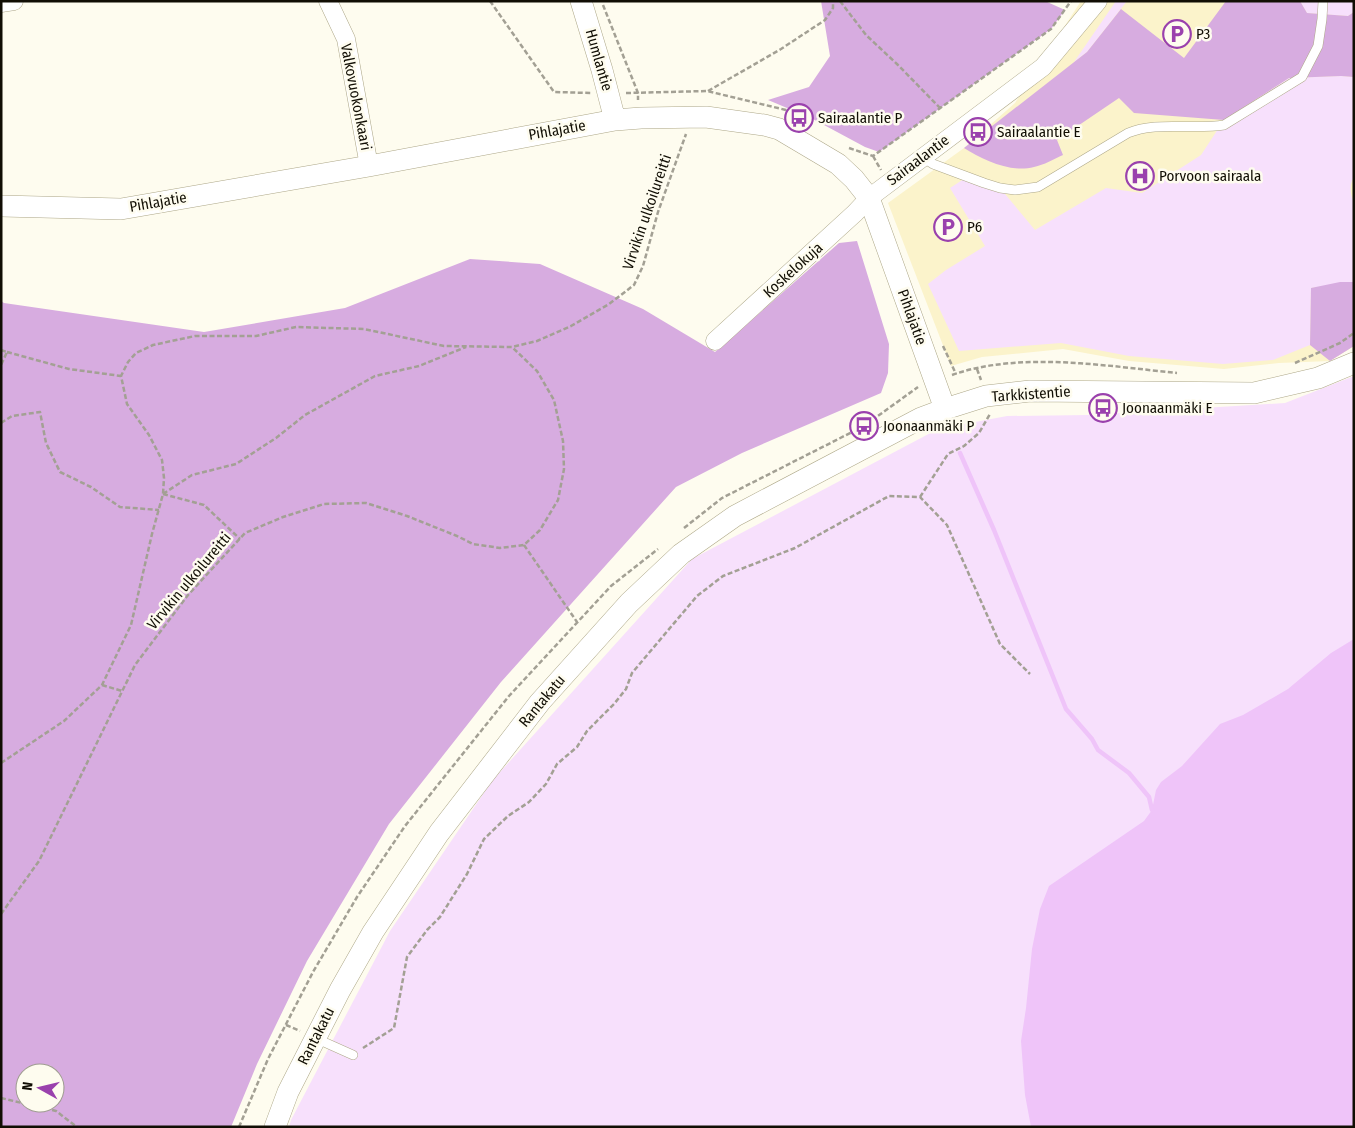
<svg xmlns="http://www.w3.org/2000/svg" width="1355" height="1128" font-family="'Fira Sans Condensed',sans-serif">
	<rect width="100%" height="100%" fill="#fefcef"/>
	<path fill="#fbf3cb" d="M 1081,1 L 1354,1 L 1354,346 L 1330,361 L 1279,363 L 1224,369 L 1129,361 L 1063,349 L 982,357 L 951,366 L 888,203 L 964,148 L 1015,103 Z"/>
	<path fill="#f7e0fc" d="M 1116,1 L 1127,1 L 1087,52 L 1074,62 Z
		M 1300,1 L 1354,1 L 1354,12 L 1348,16 L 1307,13 Z
		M 1341,76 L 1354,77 L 1354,177 C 1349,184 1350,196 1354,202 L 1354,282 L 1311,288 L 1310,345 L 1273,360 L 1223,364 L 1129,356 L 1061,343 L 959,351 L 928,284 L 946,270 L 985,246 L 950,188 L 967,177 L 1000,188 L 1035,230 L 1106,188 L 1142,193 L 1201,155 L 1224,120 L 1289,78 Z
		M 1354,376 L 1354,1127 L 289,1127 L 291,1120 L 390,931 L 492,781 L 692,559 L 938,429 L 1007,416 L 1088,415 L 1285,403 Z"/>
	<path fill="#d7ace0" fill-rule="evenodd" d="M 821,1 L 1045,1 L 1065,10 L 1051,29 L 879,152 L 865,147 L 811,118 L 768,100 L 809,87 L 830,56 Z
		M 1226,1 L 1300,1 L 1307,13 L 1348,16 L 1354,12 L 1354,77 L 1341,76 L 1289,78 L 1224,120 L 1134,113 L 1119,98 L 1057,140 L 1063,155 C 1054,159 1044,165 1034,167 C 1010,173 983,160 964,148 L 1087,52 L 1121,9 L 1184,58 Z
		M 857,241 L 889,344 L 888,373 L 881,393 L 742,453 L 676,487 L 501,682 L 389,824 L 307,961 L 257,1064 L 231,1127 L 1,1127 L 1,301 L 4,303 L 204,332 L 345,308 L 470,259 L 540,264 L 643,309 L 715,352 L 839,243 ZM 25,1073 L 55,1073 L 55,1103 L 25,1103 Z
		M 1340,282 L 1354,282 L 1354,346 L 1330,361 L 1310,345 L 1311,288 Z"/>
	<path fill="#efc4f9" d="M 1354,639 L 1354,1127 L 1031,1127 L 1025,1095 L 1021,1041 L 1026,1008 L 1032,949 L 1040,909 L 1049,886 L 1144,821 L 1152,810 L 1156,790 L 1161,782 L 1182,766 L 1220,724 L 1243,715 L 1288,689 L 1331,653 Z"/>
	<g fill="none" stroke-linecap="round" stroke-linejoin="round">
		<path stroke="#efc4f9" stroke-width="4.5" d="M 960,453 L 994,530 L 1066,709 L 1092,739 L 1098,750 L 1129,773 L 1149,797 L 1152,810"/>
		<defs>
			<path id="service" d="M 922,157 L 933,164 L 984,183 L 1000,188 L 1015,190 L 1038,187 L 1128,133 C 1155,121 1193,130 1224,125 L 1302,77 L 1318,46 L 1322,19 L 1323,1
				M 315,1038 L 353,1055"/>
			<path id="minor" d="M 328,1 L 346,39 L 369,166
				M 1,3 L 14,1
				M 715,341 L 855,213 L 869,198 L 1043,67 L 1098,1"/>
			<path id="tertiary" d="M 581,1 L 602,70 L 615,120
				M 1,206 L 121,209 L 369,166 L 615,120 L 641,118 L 706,117 L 764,125 L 779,129 L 838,164 L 854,179 L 869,198 L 945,409
				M 275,1127 L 288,1092 L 340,990 L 373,932 L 439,833 L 540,702 L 629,603 L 681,554 L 735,516 L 921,418 L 945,409 L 986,396 L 1030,391 L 1254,393 L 1318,378 L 1354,363"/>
		</defs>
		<use href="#service" stroke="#ada788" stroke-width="10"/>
		<use href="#minor" stroke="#ada788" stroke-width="19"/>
		<use href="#tertiary" stroke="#ada788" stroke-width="22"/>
		<path stroke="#a3a094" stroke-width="2.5" stroke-dasharray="5 2.5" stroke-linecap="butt" d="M 490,1 L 554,92 L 591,93
			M 840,1 L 866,35 L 898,65 L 940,108
			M 603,5 L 638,93 L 638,100
			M 708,91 L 781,49 L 825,20 L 833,8 L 833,1
			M 626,93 L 707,91 L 786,110 L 810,124
			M 849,148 L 873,156 L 1051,29 L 1071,1
			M 873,156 L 881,170
			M 943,346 L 956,374
			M 1,350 L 7,352 L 1,365
			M 7,352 L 69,369 L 121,376
			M 1295,363 L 1340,343 L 1354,333
			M 977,369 L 981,380
			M 952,375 C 1020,351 1106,366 1177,373
			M 1,423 L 12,416 L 40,412 L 46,443 L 60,472 L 91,487 L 120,507 L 159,510
			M 163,494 L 192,475 L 236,464 L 276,438 L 305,415 L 375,376 L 419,366 L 466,347
			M 163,494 L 204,505 L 240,539
			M 920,497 L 948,454 L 964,446 L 979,433 L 990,414
			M 684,528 L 722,498 L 864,426 L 918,387
			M 524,545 L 577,622
			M 102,685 L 122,691
			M 1,763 L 64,721 L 102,685 L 131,625 L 152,534 L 163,494 L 164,478 L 162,460 L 149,435 L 127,404 L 121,376 L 128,362 L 136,353 L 153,345 L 195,336 L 256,336 L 296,327 L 364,329 L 444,346 L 512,347 L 537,341 L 571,326 L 609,304 L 634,285 L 643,266 L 658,212 L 686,134
			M 1,914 L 39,861 L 135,665 L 188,595 L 245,533 L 283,517 L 324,504 L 366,503 L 407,516 L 457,536 L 473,544 L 500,548 L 524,545 L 540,530 L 558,500 L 564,469 L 563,441 L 554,400 L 537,371 L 512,347
			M 286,1025 L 300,1031
			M 363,1048 L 394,1028 L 407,957 L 427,930 L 440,917 L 467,874 L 484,839 L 508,816 L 529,802 L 546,784 L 557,764 L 577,747 L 587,731 L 614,704 L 626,689 L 632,673 L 697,596 L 723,576 L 795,548 L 889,496 L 920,497 L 947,525 L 1000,644 L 1030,674
			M 1,1098 L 56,1111 L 77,1127
			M 239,1127 L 268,1059 L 313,972 L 357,897 L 405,826 L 509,696 L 611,586 L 658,549"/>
		<use href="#service" stroke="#fff" stroke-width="9"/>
		<use href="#minor" stroke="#fff" stroke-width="18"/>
		<use href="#tertiary" stroke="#fff" stroke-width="21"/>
	</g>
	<defs>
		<symbol id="parking-ring" viewBox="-11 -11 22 22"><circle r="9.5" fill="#fefcef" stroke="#9a41ad" stroke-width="1.5"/><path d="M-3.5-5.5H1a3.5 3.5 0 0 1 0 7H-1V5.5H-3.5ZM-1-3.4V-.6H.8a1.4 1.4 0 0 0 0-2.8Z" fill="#9a41ad"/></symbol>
		<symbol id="bus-ring" viewBox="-11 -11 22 22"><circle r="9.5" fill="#fefcef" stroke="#9a41ad" stroke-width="1.5"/><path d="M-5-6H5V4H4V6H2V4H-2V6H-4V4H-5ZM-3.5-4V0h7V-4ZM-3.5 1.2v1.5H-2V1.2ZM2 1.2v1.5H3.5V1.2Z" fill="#9a41ad"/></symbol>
		<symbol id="hospital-ring" viewBox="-11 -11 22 22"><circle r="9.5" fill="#fefcef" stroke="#9a41ad" stroke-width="1.5"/><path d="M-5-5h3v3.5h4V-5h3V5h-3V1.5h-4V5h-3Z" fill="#9a41ad"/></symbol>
	</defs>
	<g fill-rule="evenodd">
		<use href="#parking-ring" x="1161" y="18" width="32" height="32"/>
		<use href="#bus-ring" x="783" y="102" width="32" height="32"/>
		<use href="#bus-ring" x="962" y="116" width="32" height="32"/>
		<use href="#hospital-ring" x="1124" y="160" width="32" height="32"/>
		<use href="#parking-ring" x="932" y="211" width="32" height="32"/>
		<use href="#bus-ring" x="1087" y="392" width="32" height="32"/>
		<use href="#bus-ring" x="848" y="410" width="32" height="32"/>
	</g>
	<g text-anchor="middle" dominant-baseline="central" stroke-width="5" stroke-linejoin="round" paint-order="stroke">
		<g font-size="15" fill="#110e04" stroke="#fefcef" text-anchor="start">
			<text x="1196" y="34">P3</text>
			<text x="818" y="118">Sairaalantie P</text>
			<text x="997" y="132">Sairaalantie E</text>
			<text x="1159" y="176">Porvoon sairaala</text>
			<text x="967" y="227">P6</text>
			<text x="1122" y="408">Joonaanmäki E</text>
			<text x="883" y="426">Joonaanmäki P</text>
		</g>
		<g font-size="15" fill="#110e04" stroke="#fefcef">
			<text transform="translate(599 60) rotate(74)">Humlantie</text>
			<text transform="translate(356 97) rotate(79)">Valkovuokonkaari</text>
			<text transform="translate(557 130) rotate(-10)">Pihlajatie</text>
			<text transform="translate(918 160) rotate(-37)">Sairaalantie</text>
			<text transform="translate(158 202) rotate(-10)">Pihlajatie</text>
			<text transform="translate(647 212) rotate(-71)">Virvikin ulkoilureitti</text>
			<text transform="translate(793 270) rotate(-42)">Koskelokuja</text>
			<text transform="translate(912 317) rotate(70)">Pihlajatie</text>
			<text transform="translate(1031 394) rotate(-4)">Tarkkistentie</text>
			<text transform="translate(189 581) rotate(-50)">Virvikin ulkoilureitti</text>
			<text transform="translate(542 701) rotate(-50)">Rantakatu</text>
			<text transform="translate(316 1036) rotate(-63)">Rantakatu</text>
		</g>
	</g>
	<rect width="1355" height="1128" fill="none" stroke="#110e04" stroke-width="5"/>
	<g transform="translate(40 1088) rotate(278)"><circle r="24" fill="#fefcef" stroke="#9f9d91"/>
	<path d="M0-4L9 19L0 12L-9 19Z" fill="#9a41ad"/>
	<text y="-8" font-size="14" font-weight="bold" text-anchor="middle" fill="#110e04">N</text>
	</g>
</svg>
